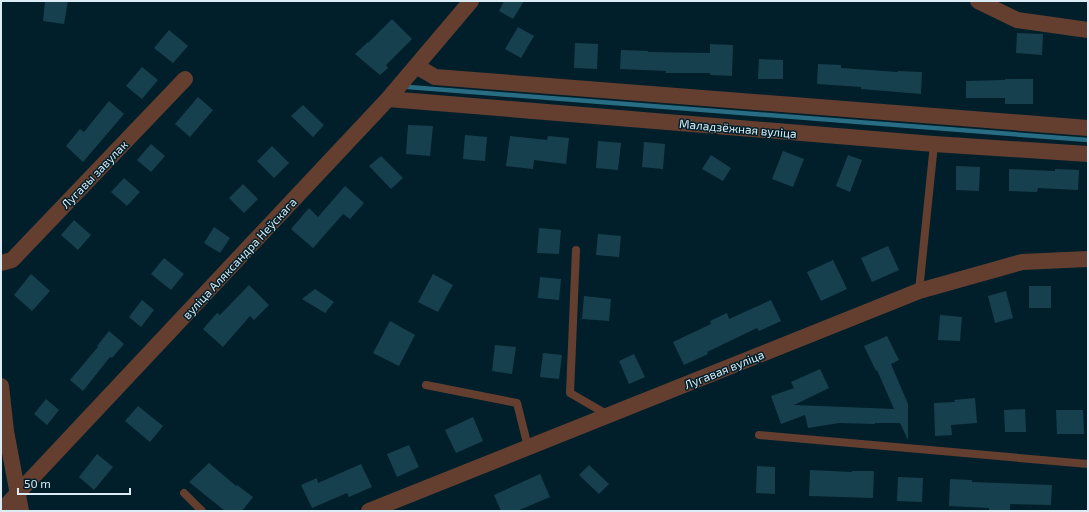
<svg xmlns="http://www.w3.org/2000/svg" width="1089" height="512" font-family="'Exo 2',sans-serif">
	<rect width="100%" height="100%" fill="#001f2a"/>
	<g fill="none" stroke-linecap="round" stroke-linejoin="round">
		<path stroke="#296d85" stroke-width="4.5" d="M 408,87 L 1088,140"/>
	</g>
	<path fill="#17404e" d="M 45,1 L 68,1 L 64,24 L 43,21 Z
		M 504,1 L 524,1 L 513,19 L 499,11 Z
		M 392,19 L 412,39 L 386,65 L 388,68 L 380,75 L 355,54 L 368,42 L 368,43 Z
		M 518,27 L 534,36 L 521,58 L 505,49 Z
		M 169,30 L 188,46 L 173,63 L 154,48 Z
		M 1017,33 L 1043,34 L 1042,55 L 1016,53 Z
		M 575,43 L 598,44 L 597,69 L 574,68 Z
		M 710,44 L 733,45 L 732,76 L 710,75 L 710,73 L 666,73 L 666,71 L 620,69 L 621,50 L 648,51 L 648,52 L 710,53 Z
		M 759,59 L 783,60 L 783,79 L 758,79 Z
		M 818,64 L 841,65 L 841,68 L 898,72 L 898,71 L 922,72 L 921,94 L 861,89 L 861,87 L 817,84 Z
		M 142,67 L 158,80 L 142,99 L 126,86 Z
		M 1005,79 L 1033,79 L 1033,104 L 1005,104 L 1005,98 L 966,98 L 966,81 L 1005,80 Z
		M 198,97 L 213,110 L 190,137 L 175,124 Z
		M 109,101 L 124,114 L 83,162 L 66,146 L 80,129 L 84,132 Z
		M 303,105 L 324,125 L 313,137 L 291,116 Z
		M 408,125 L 433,126 L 430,156 L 406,154 Z
		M 465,135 L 487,137 L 485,161 L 463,159 Z
		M 510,136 L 547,140 L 548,136 L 569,138 L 566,164 L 534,160 L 533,169 L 506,166 Z
		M 598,141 L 621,143 L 618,170 L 596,168 Z
		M 644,142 L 665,144 L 663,169 L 642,167 Z
		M 151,144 L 165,156 L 151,172 L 137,160 Z
		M 272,146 L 289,163 L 274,178 L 257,161 Z
		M 783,151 L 804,159 L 793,187 L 772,179 Z
		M 711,155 L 731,168 L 723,181 L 702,169 Z
		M 848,155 L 862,160 L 850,192 L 836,186 Z
		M 381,156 L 403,178 L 391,189 L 369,166 Z
		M 956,166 L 980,167 L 979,191 L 956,190 Z
		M 1009,169 L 1055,171 L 1055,169 L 1079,170 L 1078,190 L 1038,188 L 1037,192 L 1009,191 Z
		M 124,178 L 140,192 L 127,206 L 111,192 Z
		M 243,184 L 258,199 L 244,213 L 229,198 Z
		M 345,186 L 364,203 L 350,219 L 343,214 L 313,248 L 291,229 L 309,208 L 318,217 Z
		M 74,220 L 91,235 L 78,250 L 61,235 Z
		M 214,227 L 230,238 L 220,253 L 204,243 Z
		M 539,228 L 561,230 L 559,254 L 537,253 Z
		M 598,234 L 621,236 L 619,257 L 596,255 Z
		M 888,246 L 899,270 L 872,282 L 861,258 Z
		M 164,258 L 184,274 L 171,290 L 151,274 Z
		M 833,260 L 847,289 L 821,301 L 807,272 Z
		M 31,274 L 50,291 L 32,311 L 14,295 Z
		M 433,274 L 453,285 L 438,312 L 418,302 Z
		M 540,277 L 561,279 L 559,300 L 538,298 Z
		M 249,285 L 269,305 L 254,320 L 250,316 L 223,347 L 203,329 L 217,313 L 220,315 Z
		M 1029,286 L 1051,286 L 1051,308 L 1029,308 Z
		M 315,289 L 334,302 L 325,313 L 302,299 Z
		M 1006,291 L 1013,318 L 995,323 L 988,296 Z
		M 584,296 L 611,299 L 609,321 L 582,319 Z
		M 142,300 L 154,310 L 141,327 L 129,317 Z
		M 771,300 L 781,321 L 759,331 L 757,328 L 707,352 L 708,354 L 684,365 L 673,342 L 711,324 L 710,321 L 727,313 L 729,319 Z
		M 940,315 L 962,317 L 960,341 L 938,340 Z
		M 390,321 L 415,335 L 399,366 L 373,353 Z
		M 109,331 L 124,344 L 112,358 L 110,357 L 83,391 L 70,380 L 98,347 L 97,346 Z
		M 887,336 L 899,360 L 891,364 L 908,404 L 908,440 L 900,423 L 875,423 L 875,424 L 839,423 L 808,428 L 805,415 L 781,424 L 771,396 L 794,388 L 791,382 L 820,369 L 829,388 L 794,405 L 894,409 L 877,370 L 876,371 L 864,346 Z
		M 495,345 L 516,347 L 512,374 L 492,371 Z
		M 543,353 L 562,355 L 559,379 L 540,377 Z
		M 634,354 L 645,377 L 629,384 L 619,361 Z
		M 975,398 L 977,423 L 951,425 L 952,435 L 935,436 L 934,403 L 955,402 L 954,400 Z
		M 46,399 L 59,410 L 47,425 L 34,414 Z
		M 138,406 L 163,426 L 150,442 L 125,421 Z
		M 1025,409 L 1026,432 L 1005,432 L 1004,410 Z
		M 1056,410 L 1083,410 L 1084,434 L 1057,434 Z
		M 473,417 L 483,441 L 456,453 L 445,430 Z
		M 409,445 L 419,467 L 397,477 L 387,454 Z
		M 97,454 L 113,467 L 94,490 L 79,477 Z
		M 209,463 L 236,486 L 237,485 L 253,497 L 242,511 L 225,511 L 189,482 Z
		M 361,464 L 372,487 L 349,497 L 347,493 L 312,508 L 301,485 L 317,478 L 318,483 Z
		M 589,465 L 609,484 L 599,494 L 579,475 Z
		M 757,466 L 775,467 L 775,494 L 756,493 Z
		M 810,470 L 852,472 L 852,471 L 874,471 L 873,498 L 809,496 Z
		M 540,474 L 550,497 L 517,511 L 501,511 L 494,495 Z
		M 898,477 L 923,478 L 922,502 L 897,501 Z
		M 950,479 L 972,480 L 972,482 L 1052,485 L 1051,505 L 1010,504 L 1010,511 L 989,511 L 989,508 L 949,506 Z"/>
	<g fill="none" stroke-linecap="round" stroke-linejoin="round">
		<path stroke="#643f30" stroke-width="8" d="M 576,250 L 570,393 L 608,415
			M 919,291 L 934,144
			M 426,385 L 517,403 L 528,447
			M 759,435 L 1088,464
			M 184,493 L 202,511"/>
		<path stroke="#643f30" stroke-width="16" d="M 978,1 L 1017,20 L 1088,30
			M 416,66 L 435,77 L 1088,128
			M 388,99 L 934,144 L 1088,154
			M 1,263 L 12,260 L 185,79
			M 1,386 L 6,431 L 21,511
			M 1,511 L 388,99 L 471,1
			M 369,511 L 919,291 L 1022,262 L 1088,259"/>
	</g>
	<g text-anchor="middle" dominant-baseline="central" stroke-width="3" stroke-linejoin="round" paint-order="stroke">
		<g font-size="12" fill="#dbecf4" stroke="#001f2a">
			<text transform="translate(738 128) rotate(5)">Маладзёжная вуліца</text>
			<text transform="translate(94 174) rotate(-46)">Лугавы завулак</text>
			<text transform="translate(239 258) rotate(-47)">вуліца Аляксандра Неўскага</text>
			<text transform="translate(724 369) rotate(-22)">Лугавая вуліца</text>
		</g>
	</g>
	<rect width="1089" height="512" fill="none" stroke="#dbecf4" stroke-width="4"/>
	<path d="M18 488v6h112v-6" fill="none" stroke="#dbecf4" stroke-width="2"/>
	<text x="24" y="488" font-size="12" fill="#dbecf4" stroke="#001f2a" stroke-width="3" paint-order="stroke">50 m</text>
</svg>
